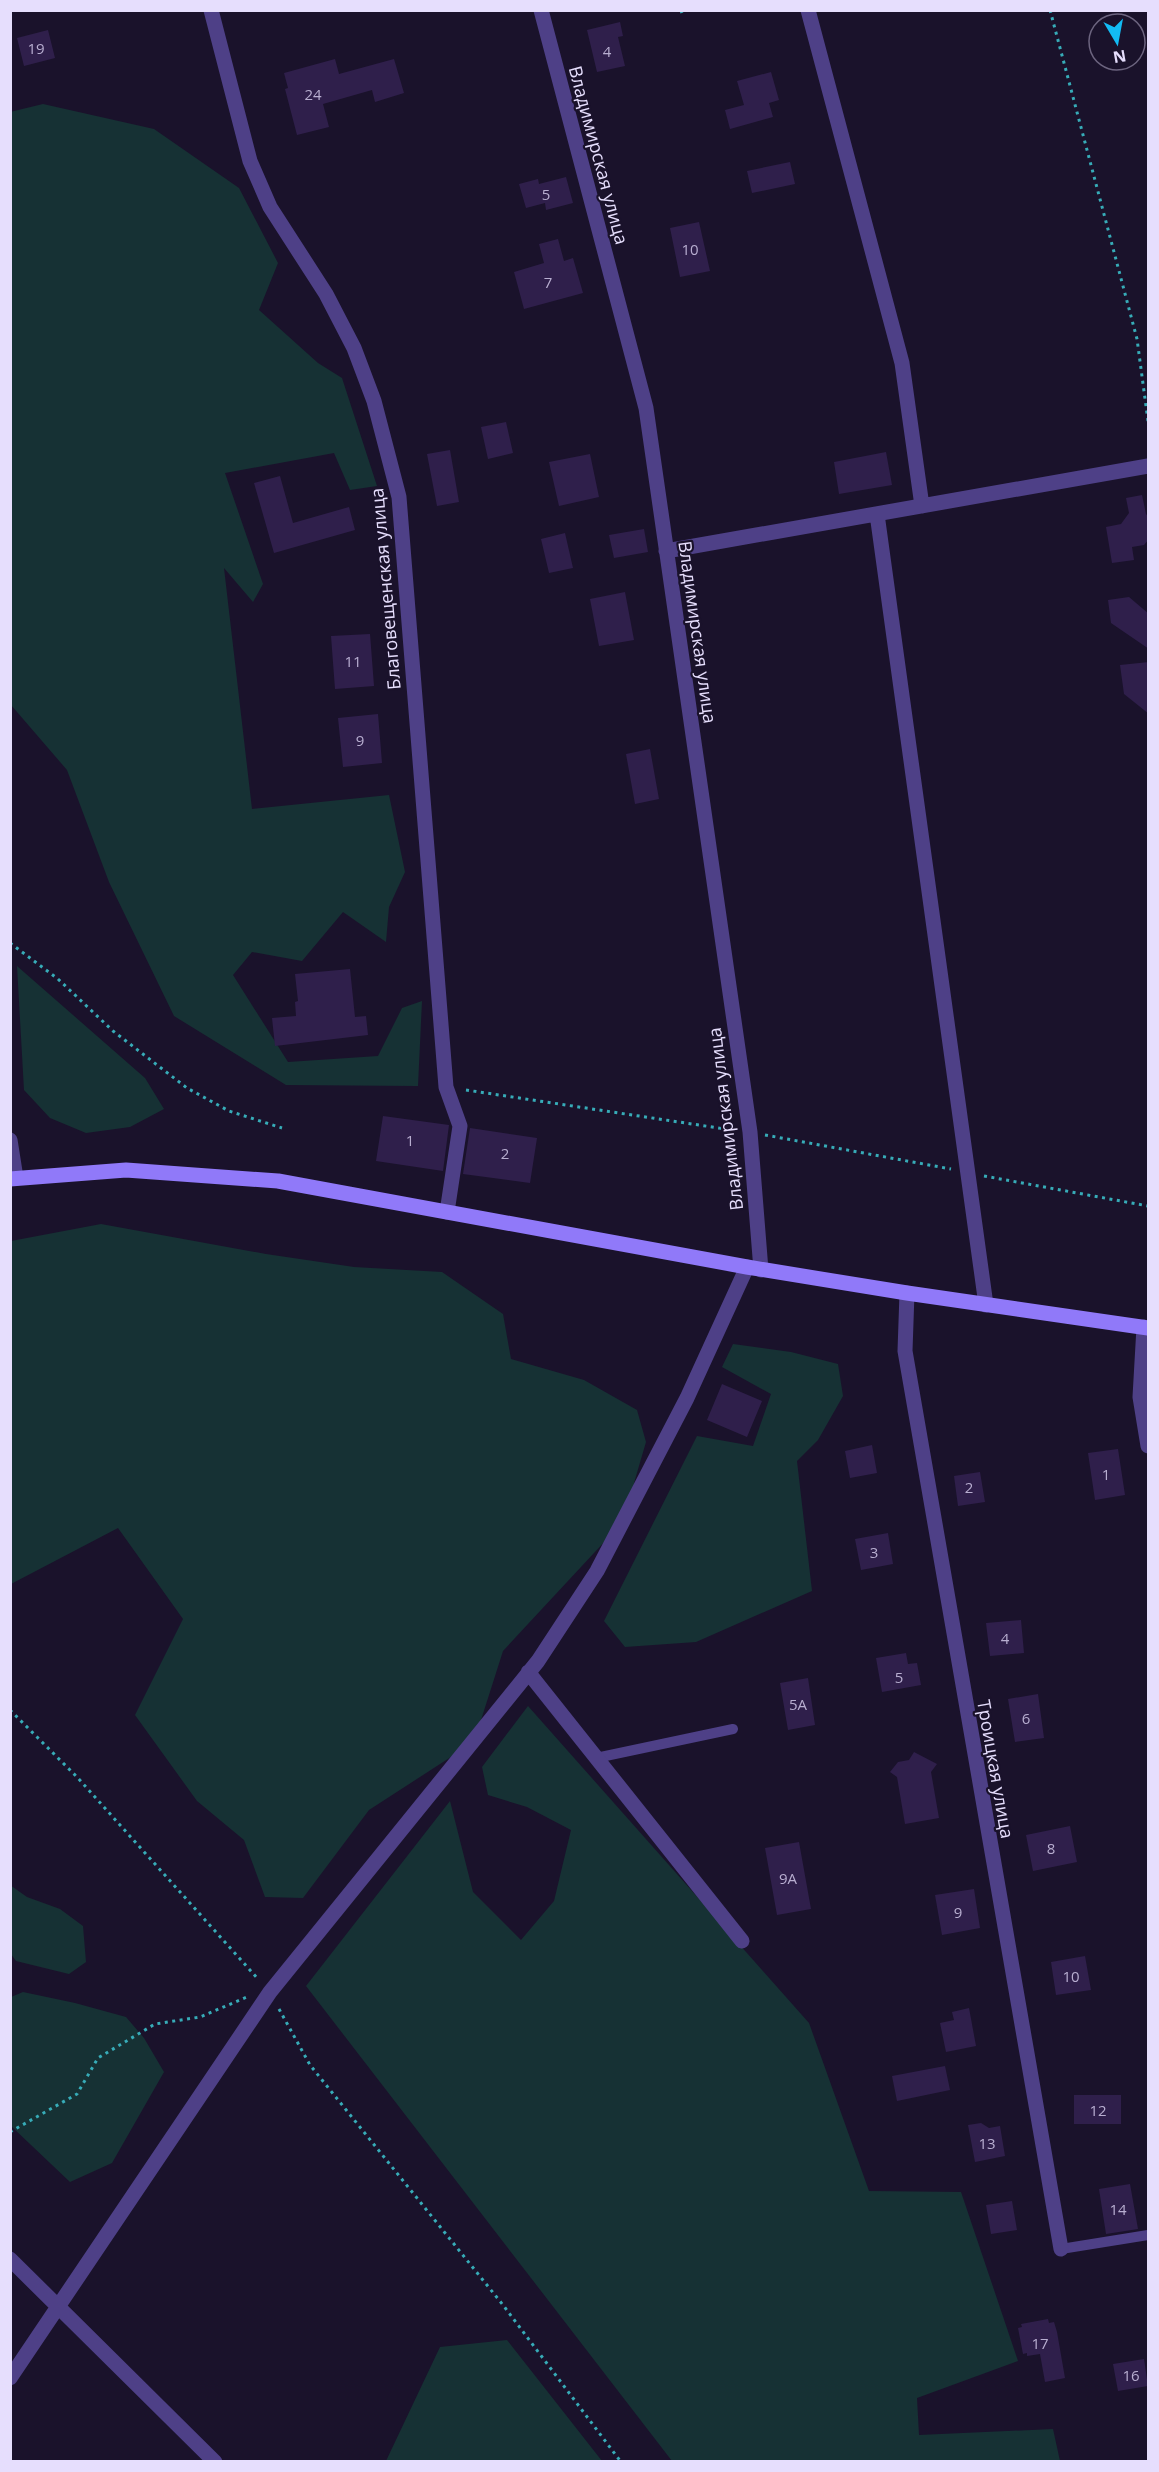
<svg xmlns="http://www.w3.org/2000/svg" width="1159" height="2472" font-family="'Open Sans',sans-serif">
	<rect width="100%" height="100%" fill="#1a122b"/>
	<path fill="#163134" d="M 43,104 L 154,129 L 239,188 L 278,263 L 259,310 L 318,363 L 342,378 L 377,486 L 350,490 L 334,453 L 225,473 L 263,584 L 253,602 L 224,568 L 252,809 L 389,795 L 405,872 L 389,907 L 386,942 L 343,912 L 302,961 L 252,952 L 233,975 L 288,1062 L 378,1056 L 402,1008 L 422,1001 L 418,1086 L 286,1085 L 174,1016 L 109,882 L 67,770 L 11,705 L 10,112 Z
		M 17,966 L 145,1078 L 164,1109 L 130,1127 L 86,1133 L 50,1118 L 24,1090 Z
		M 101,1224 L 266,1254 L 354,1267 L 442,1272 L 503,1314 L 511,1359 L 584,1380 L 637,1410 L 646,1442 L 634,1483 L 633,1511 L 503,1651 L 474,1742 L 369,1810 L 303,1898 L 265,1897 L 244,1840 L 197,1801 L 135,1715 L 183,1619 L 118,1528 L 11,1584 L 11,1241 Z
		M 733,1344 L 791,1352 L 838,1364 L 843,1396 L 818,1440 L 797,1461 L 812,1591 L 696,1642 L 625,1647 L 604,1621 L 697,1436 L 753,1446 L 771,1394 L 722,1367 Z
		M 528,1706 L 809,2023 L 869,2191 L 961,2192 L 1018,2361 L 917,2398 L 919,2435 L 1053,2429 L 1060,2461 L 672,2461 L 306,1986 L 450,1801 L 473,1892 L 521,1940 L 554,1901 L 571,1830 L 527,1807 L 488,1795 L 482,1767 Z
		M 10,1885 L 27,1897 L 60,1909 L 83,1926 L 86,1962 L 69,1974 L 16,1961 L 11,1954 Z
		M 23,1992 L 75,2003 L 126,2017 L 144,2038 L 164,2072 L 112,2163 L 70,2182 L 11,2126 L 11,1997 Z
		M 507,2340 L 602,2461 L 386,2461 L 440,2347 Z"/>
	<path fill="#2f1f4b" d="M 620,22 L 623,36 L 618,37 L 625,66 L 597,72 L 587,30 Z
		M 48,30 L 55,58 L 24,66 L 17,38 Z
		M 335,59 L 339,74 L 394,59 L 404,93 L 375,102 L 372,90 L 323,104 L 329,127 L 297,135 L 285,89 L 288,88 L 284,73 Z
		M 771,72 L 779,100 L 769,103 L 773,117 L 730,129 L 725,110 L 744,105 L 737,81 Z
		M 790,162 L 795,184 L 752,193 L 747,171 Z
		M 566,177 L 573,203 L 546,210 L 545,203 L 526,208 L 519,184 L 538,179 L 539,184 Z
		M 699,222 L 710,271 L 680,277 L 670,228 Z
		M 558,239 L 564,261 L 573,258 L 583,293 L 524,309 L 514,272 L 544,263 L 539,244 Z
		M 506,422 L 513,453 L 488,459 L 481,427 Z
		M 450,450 L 459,502 L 437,506 L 427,454 Z
		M 886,452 L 892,485 L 839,494 L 834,462 Z
		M 590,454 L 599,497 L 559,506 L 549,462 Z
		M 280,476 L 293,523 L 349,507 L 355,530 L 274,553 L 254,483 Z
		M 1142,495 L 1146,514 L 1149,518 L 1149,539 L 1144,545 L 1132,547 L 1134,560 L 1112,563 L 1106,527 L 1121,524 L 1129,513 L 1126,498 Z
		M 644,529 L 648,552 L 614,558 L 609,535 Z
		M 565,533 L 573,568 L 549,573 L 541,539 Z
		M 625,592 L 634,640 L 599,646 L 590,599 Z
		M 1129,597 L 1149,614 L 1149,649 L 1111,623 L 1108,600 Z
		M 370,634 L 374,686 L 335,689 L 331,636 Z
		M 1149,662 L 1149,714 L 1124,694 L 1120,665 Z
		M 378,714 L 382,763 L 343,767 L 338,718 Z
		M 650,749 L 659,799 L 635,804 L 626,754 Z
		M 350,969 L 355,1017 L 366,1016 L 368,1035 L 275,1046 L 272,1018 L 296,1016 L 295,1002 L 298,1001 L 295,974 Z
		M 383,1116 L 449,1125 L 443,1171 L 376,1161 Z
		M 470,1128 L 537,1138 L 530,1183 L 463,1174 Z
		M 722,1384 L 762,1401 L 747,1437 L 707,1420 Z
		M 872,1445 L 877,1473 L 850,1478 L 845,1451 Z
		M 1118,1449 L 1125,1495 L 1095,1500 L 1088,1453 Z
		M 980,1472 L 985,1502 L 958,1506 L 954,1476 Z
		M 888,1533 L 893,1564 L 861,1570 L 855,1539 Z
		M 1021,1620 L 1024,1653 L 990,1656 L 986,1623 Z
		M 906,1653 L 908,1664 L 917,1663 L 921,1685 L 882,1692 L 876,1658 Z
		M 808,1678 L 815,1725 L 788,1730 L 780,1683 Z
		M 1038,1694 L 1044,1738 L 1015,1742 L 1008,1699 Z
		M 914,1752 L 937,1764 L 931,1772 L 939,1818 L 905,1824 L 897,1777 L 890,1772 L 898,1762 L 909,1760 Z
		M 1070,1826 L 1077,1862 L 1033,1871 L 1026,1835 Z
		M 799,1842 L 811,1909 L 777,1915 L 765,1848 Z
		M 974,1889 L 980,1928 L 942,1935 L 935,1895 Z
		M 1085,1956 L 1091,1990 L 1056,1995 L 1051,1962 Z
		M 969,2008 L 976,2046 L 946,2052 L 940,2023 L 954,2020 L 952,2012 Z
		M 945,2066 L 950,2090 L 897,2101 L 892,2076 Z
		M 1074,2095 L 1121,2095 L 1121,2124 L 1074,2124 Z
		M 981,2123 L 989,2128 L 1000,2126 L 1005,2156 L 975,2162 L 968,2125 Z
		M 1130,2184 L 1138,2229 L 1106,2234 L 1099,2189 Z
		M 1012,2201 L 1017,2230 L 991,2234 L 986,2205 Z
		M 1048,2319 L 1049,2323 L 1054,2322 L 1057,2332 L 1065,2378 L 1045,2382 L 1040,2354 L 1027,2356 L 1027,2353 L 1023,2354 L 1018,2328 L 1022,2327 L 1021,2324 Z
		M 1144,2359 L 1148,2386 L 1118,2391 L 1113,2364 Z"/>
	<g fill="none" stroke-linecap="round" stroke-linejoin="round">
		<path stroke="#37acb8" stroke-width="3" stroke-dasharray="3 4.5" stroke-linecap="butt" d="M 1050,10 L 1137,339 L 1148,421
			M 680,12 L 686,10
			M 10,943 L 58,979 L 113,1031 L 187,1088 L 229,1111 L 282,1128
			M 466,1090 L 732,1130
			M 765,1135 L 951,1169
			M 984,1176 L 1148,1206
			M 10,1710 L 77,1777 L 258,1979
			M 279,2009 L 310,2065 L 503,2305 L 621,2462
			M 10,2132 L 77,2094 L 98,2058 L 155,2024 L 200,2017 L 247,1997"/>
		<path stroke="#4e4087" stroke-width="10" d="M 596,1758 L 733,1729
			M 1061,2249 L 1148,2235"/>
		<path stroke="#4e4087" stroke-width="15" d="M 211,10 L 250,161 L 270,207 L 326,294 L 354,348 L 374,401 L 399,497 L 446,1087 L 460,1126 L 447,1212
			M 541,10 L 646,408 L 750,1132 L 761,1270
			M 808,10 L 902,363 L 922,506
			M 877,514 L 986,1305
			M 666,551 L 1148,466
			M 10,1140 L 16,1178
			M 907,1293 L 905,1351 L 1061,2249
			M 1144,1327 L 1140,1397 L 1148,1446
			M 528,1672 L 742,1941
			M 10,2259 L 215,2462
			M 10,2378 L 270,1992 L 538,1661 L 597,1571 L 687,1398 L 747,1267"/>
		<path stroke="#9079f9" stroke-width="15" d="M 10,1179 L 126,1170 L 278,1181 L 747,1267 L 907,1293 L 1148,1328"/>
	</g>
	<g text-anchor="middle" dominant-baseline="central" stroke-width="4.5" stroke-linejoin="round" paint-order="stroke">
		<g font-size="15" fill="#b8aed0">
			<text x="36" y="48">19</text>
			<text x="607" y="51">4</text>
			<text x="313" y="94">24</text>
			<text x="546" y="194">5</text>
			<text x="690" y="249">10</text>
			<text x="548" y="282">7</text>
			<text x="353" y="661">11</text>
			<text x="360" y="740">9</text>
			<text x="410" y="1140">1</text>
			<text x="505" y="1153">2</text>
			<text x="1106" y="1474">1</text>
			<text x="969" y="1487">2</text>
			<text x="874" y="1552">3</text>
			<text x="1005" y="1638">4</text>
			<text x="899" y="1677">5</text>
			<text x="798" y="1704">5А</text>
			<text x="1026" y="1718">6</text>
			<text x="1051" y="1848">8</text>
			<text x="788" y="1878">9А</text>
			<text x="958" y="1912">9</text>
			<text x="1071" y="1976">10</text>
			<text x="1098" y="2110">12</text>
			<text x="987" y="2143">13</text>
			<text x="1118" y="2209">14</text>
			<text x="1040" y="2343">17</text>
			<text x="1131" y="2375">16</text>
		</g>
		<g font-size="18" fill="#e6defd" stroke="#1a122b">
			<text transform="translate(599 155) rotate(75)">Владимирская улица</text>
			<text transform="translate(385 589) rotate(-95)">Благовещенская улица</text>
			<text transform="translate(698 632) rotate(82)">Владимирская улица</text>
			<text transform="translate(725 1119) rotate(-97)">Владимирская улица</text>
			<text transform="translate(996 1769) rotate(80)">Троицкая улица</text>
		</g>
	</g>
	<rect width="1159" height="2472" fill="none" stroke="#e6defd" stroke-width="24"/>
	<g transform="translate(1117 42) rotate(170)"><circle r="28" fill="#1a122b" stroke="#6c647f" stroke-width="1.5"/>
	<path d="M0-4.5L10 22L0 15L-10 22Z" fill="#13bbf4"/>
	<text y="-9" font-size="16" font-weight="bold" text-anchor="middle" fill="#e6defd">N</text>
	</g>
</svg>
